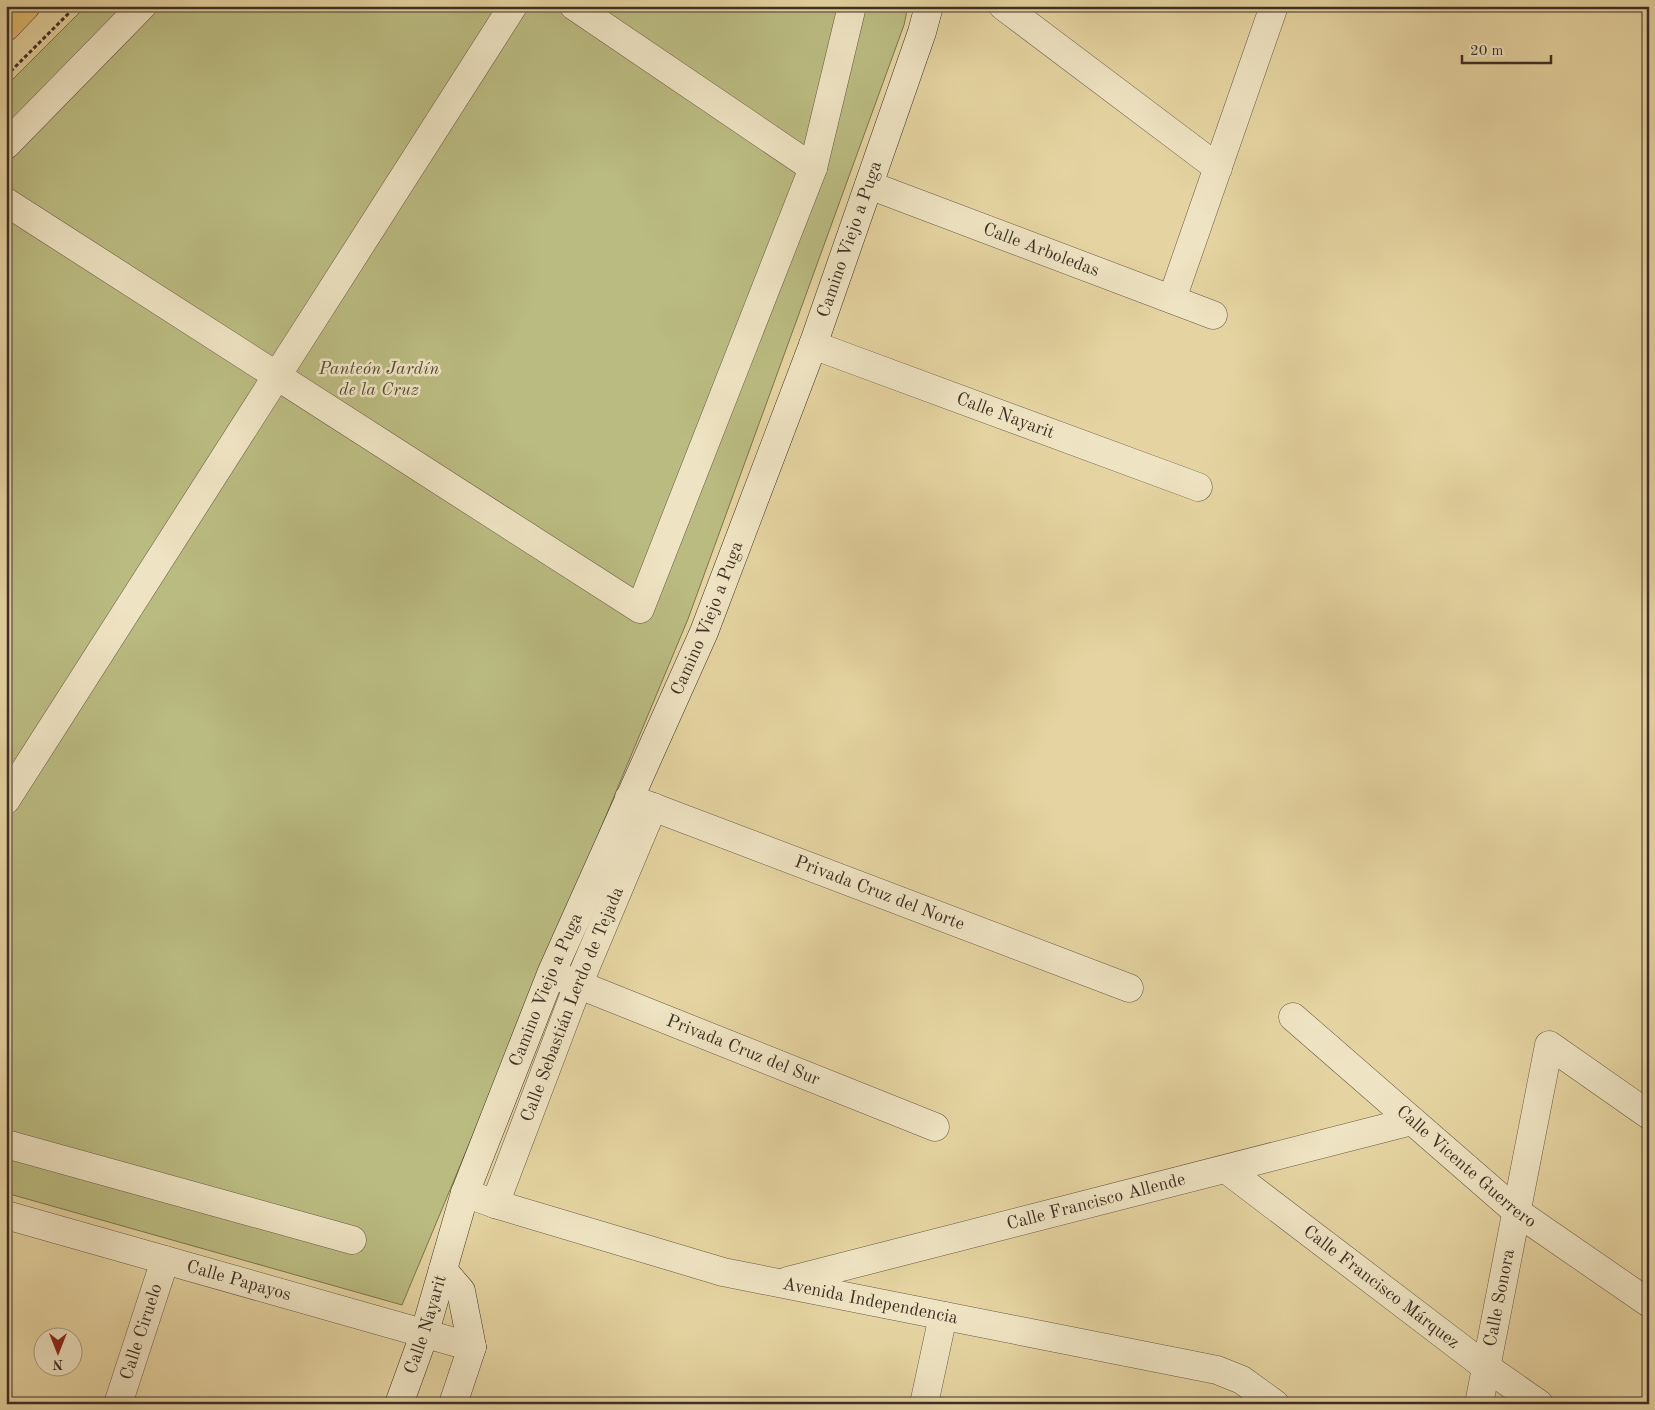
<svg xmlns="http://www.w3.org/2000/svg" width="1655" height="1410" font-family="'Old Standard TT',serif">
	<rect width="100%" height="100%" fill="#e5d4a1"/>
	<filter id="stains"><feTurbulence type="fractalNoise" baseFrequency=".004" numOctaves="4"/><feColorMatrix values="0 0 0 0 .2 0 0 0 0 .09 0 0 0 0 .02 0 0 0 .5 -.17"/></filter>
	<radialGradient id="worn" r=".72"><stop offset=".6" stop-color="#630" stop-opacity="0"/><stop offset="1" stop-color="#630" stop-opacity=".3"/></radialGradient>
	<path fill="#babb81" stroke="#7c7553" d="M 86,6 L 908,6 L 904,25 L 688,619 L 402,1305 L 6,1193 L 6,86 Z"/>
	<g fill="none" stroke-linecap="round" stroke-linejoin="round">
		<defs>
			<g id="street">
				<path d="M 574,6 L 813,168"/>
				<path d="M 1003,6 L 1218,168"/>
				<path d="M 6,145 L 142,6"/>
				<path id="s1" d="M 869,185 L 1213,315"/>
				<path d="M 6,202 L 640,609 L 813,168 L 852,6"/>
				<path d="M 1172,299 L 1274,6"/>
				<path id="s2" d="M 813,345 L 1198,487"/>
				<path id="s3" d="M 629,798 L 1129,988"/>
				<path d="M 6,800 L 513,6"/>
				<path id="s4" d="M 562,978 L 935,1127"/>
				<path id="s5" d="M 1293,1017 L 1517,1212 L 1649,1303"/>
				<path d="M 6,1144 L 352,1240"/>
				<path id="s6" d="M 1226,1169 L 1486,1367 L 1539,1404"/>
				<path id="s7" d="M 465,1193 L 495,1204 L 723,1272 L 1217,1370 L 1242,1380 L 1275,1404"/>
				<path id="s8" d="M 495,1204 L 578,985 L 653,807"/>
				<path id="s9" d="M 6,1215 L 472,1347"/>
				<path id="s10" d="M 787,1281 L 1412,1121"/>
				<path id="s11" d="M 118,1404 L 165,1260"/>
				<path d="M 924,1404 L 943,1316"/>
				<path id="s12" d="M 1479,1404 L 1549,1045 L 1649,1115"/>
			</g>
			<g id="secondary">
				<path d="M 443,1270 L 461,1291 L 472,1347 L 453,1404"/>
				<path id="s13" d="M 399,1404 L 424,1335 L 465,1193 L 551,974 L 704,632 L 813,345 L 922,32 L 929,6"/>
			</g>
			<path id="primary" d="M 6,27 L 26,6"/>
		</defs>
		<use href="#street" stroke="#685844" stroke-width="29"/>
		<use href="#secondary" stroke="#3e2f25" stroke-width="29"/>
		<use href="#primary" stroke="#3e2f25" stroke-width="29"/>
		<path stroke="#3e2f25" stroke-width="3" stroke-dasharray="4 2.5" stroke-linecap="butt" d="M 6,76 L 76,6"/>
		<use href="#street" stroke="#eee3c2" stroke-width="28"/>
		<use href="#secondary" stroke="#eee3c2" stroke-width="28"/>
		<use href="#primary" stroke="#e2ba70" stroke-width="28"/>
	</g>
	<g text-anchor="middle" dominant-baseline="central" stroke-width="5" stroke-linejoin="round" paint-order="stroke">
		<g font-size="18" fill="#3e2f25" stroke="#eee3c2">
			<text stroke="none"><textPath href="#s13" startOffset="1250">Camino Viejo a Puga</textPath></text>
			<text stroke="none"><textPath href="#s1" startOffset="184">Calle Arboledas</textPath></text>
			<text stroke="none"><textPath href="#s2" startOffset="205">Calle Nayarit</textPath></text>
			<text stroke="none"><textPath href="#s13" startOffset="845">Camino Viejo a Puga</textPath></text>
			<text stroke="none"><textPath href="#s3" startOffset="268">Privada Cruz del Norte</textPath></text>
			<text stroke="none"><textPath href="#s13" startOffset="440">Camino Viejo a Puga</textPath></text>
			<text stroke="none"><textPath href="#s8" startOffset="214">Calle Sebastián Lerdo de Tejada</textPath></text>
			<text stroke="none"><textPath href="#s4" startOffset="195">Privada Cruz del Sur</textPath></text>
			<text stroke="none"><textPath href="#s5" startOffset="229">Calle Vicente Guerrero</textPath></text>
			<text stroke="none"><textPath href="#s10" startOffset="319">Calle Francisco Allende</textPath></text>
			<text stroke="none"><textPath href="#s9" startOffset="242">Calle Papayos</textPath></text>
			<text stroke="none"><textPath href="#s6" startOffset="195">Calle Francisco Márquez</textPath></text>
			<text stroke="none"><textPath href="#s12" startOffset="108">Calle Sonora</textPath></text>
			<text stroke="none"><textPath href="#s7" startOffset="420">Avenida Independencia</textPath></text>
			<text stroke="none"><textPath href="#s13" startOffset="84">Calle Nayarit</textPath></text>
			<text stroke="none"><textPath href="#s11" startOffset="76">Calle Ciruelo</textPath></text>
		</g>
		<g font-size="18" font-style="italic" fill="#574b37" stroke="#eee3c2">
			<text x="379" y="369">Panteón Jardín<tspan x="379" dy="21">de la Cruz</tspan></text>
		</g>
	</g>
	<rect width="1655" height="1410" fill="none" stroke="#e5d4a1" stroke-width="25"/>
	<rect x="8" y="8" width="1640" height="1395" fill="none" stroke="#3e2f25" stroke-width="2.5"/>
	<rect x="12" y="12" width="1630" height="1385" fill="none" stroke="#3e2f25"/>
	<g transform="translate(58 1352) rotate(180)"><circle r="24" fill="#eee3c2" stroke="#a89b83"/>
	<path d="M0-4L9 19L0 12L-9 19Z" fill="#8f2418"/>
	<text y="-8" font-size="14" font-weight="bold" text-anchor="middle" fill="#3e2f25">N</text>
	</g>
	<path d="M1462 55v8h89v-8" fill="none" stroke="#3e2f25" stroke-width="2.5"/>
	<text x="1470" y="55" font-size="15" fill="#3e2f25" stroke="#eee3c2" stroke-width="4" paint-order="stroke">20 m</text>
	<rect width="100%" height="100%" filter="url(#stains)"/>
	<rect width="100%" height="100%" fill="url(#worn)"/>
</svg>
